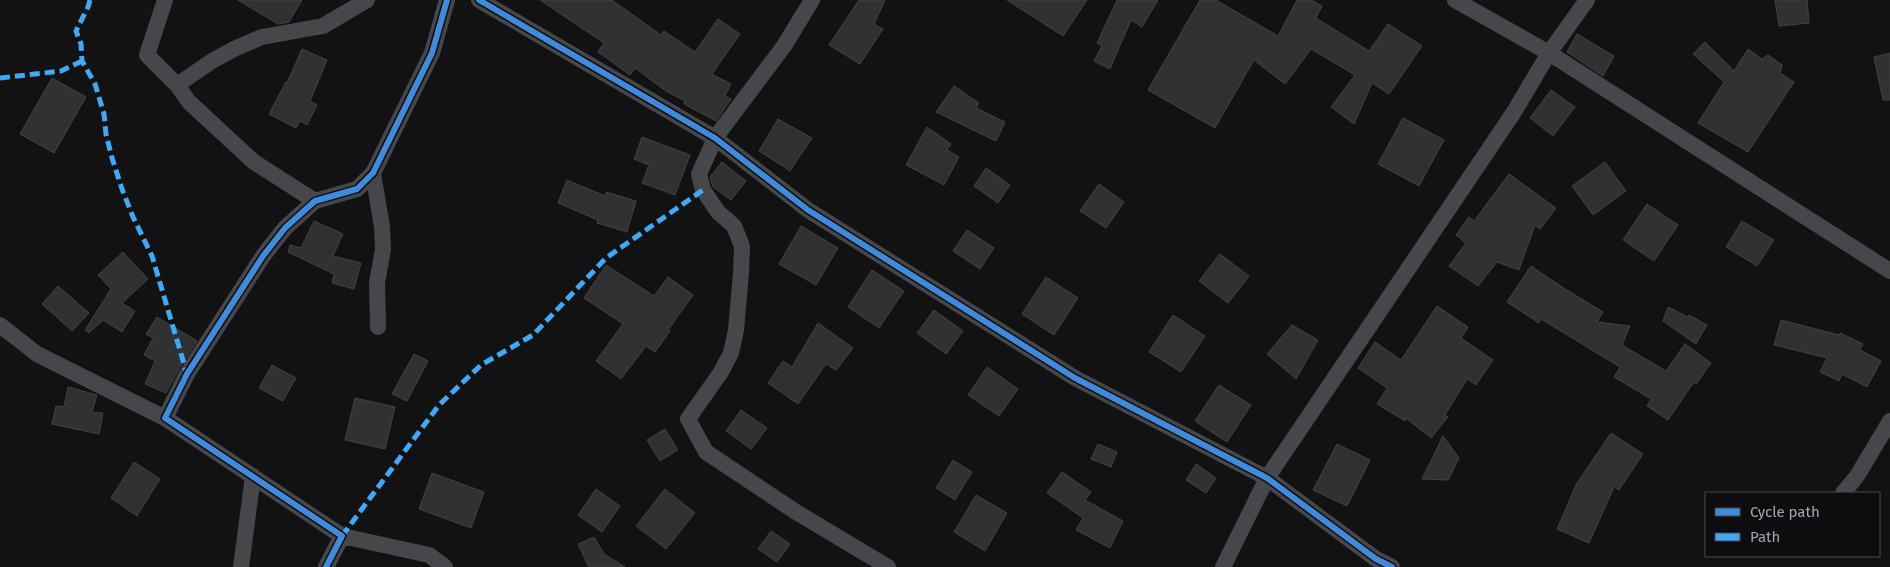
<svg xmlns="http://www.w3.org/2000/svg" width="1890" height="567" font-family="'Fira Sans',sans-serif">
	<rect width="100%" height="100%" fill="#121212"/>
	<path fill="#313133" stroke="#404246" d="M 238,0 L 302,0 L 289,22 L 278,24 Z
		M 540,0 L 612,0 L 661,35 L 664,31 L 695,52 L 718,19 L 740,34 L 712,74 L 731,84 L 725,96 L 731,99 L 716,121 L 684,104 L 685,101 L 666,91 L 635,68 L 630,75 L 598,52 L 604,43 Z
		M 859,0 L 885,0 L 874,24 L 883,29 L 860,64 L 829,45 Z
		M 1007,0 L 1087,0 L 1063,36 Z
		M 1117,0 L 1158,0 L 1142,27 L 1131,20 L 1110,69 L 1094,61 L 1102,46 L 1097,43 Z
		M 1200,0 L 1216,0 L 1278,36 L 1297,0 L 1311,0 L 1322,6 L 1316,18 L 1369,51 L 1388,24 L 1422,46 L 1389,94 L 1372,83 L 1354,124 L 1331,107 L 1355,75 L 1311,49 L 1285,84 L 1254,60 L 1215,128 L 1148,90 Z
		M 1775,0 L 1807,0 L 1809,23 L 1779,26 Z
		M 1577,34 L 1614,56 L 1603,76 L 1567,52 Z
		M 1705,42 L 1734,71 L 1748,49 L 1762,59 L 1768,55 L 1782,65 L 1780,73 L 1794,82 L 1748,152 L 1698,123 L 1724,82 L 1693,54 Z
		M 302,49 L 327,60 L 310,101 L 317,105 L 307,125 L 300,121 L 296,128 L 269,114 L 286,82 L 287,83 Z
		M 1890,53 L 1890,100 L 1883,100 L 1874,57 Z
		M 52,78 L 86,97 L 54,153 L 20,134 Z
		M 954,86 L 979,103 L 976,108 L 1005,122 L 996,141 L 936,112 Z
		M 1551,90 L 1575,107 L 1553,136 L 1530,118 Z
		M 1403,118 L 1444,140 L 1419,186 L 1378,164 Z
		M 778,119 L 812,138 L 790,171 L 759,151 Z
		M 927,127 L 951,144 L 947,150 L 959,157 L 944,185 L 906,165 Z
		M 642,137 L 690,155 L 675,195 L 642,183 L 649,165 L 634,159 Z
		M 722,162 L 746,181 L 731,200 L 713,187 L 710,177 Z
		M 1605,162 L 1626,191 L 1593,215 L 1572,186 Z
		M 986,168 L 1010,185 L 998,203 L 974,186 Z
		M 1509,174 L 1556,208 L 1540,229 L 1535,225 L 1519,270 L 1497,262 L 1478,286 L 1449,266 L 1466,243 L 1456,235 L 1469,217 L 1474,221 Z
		M 567,180 L 605,196 L 606,192 L 636,201 L 627,232 L 597,223 L 598,220 L 558,203 Z
		M 1099,184 L 1124,202 L 1106,228 L 1080,211 Z
		M 1647,204 L 1678,225 L 1654,261 L 1623,240 Z
		M 314,221 L 343,234 L 333,256 L 361,263 L 354,289 L 332,283 L 334,274 L 288,252 L 290,245 L 301,248 Z
		M 1742,221 L 1774,240 L 1757,266 L 1726,247 Z
		M 801,226 L 838,248 L 816,285 L 779,264 Z
		M 967,230 L 994,248 L 980,269 L 953,251 Z
		M 123,252 L 148,279 L 122,303 L 135,311 L 122,332 L 103,320 L 89,333 L 85,330 L 111,289 L 98,275 Z
		M 1220,254 L 1249,276 L 1228,303 L 1199,281 Z
		M 606,265 L 654,296 L 668,277 L 693,295 L 668,330 L 670,331 L 655,352 L 646,346 L 621,379 L 596,361 L 623,324 L 584,298 Z
		M 1531,266 L 1562,287 L 1603,312 L 1597,322 L 1630,326 L 1622,345 L 1666,371 L 1685,344 L 1711,363 L 1696,384 L 1694,382 L 1668,420 L 1647,406 L 1651,399 L 1614,377 L 1620,367 L 1541,319 L 1539,323 L 1507,302 Z
		M 872,270 L 904,291 L 879,328 L 848,307 Z
		M 1046,277 L 1078,298 L 1054,335 L 1022,314 Z
		M 58,286 L 89,313 L 72,331 L 42,304 Z
		M 1437,306 L 1468,327 L 1461,338 L 1493,360 L 1476,385 L 1467,379 L 1445,415 L 1448,417 L 1431,438 L 1406,418 L 1405,421 L 1377,404 L 1387,388 L 1358,368 L 1375,342 L 1401,360 Z
		M 1668,307 L 1688,317 L 1689,315 L 1707,325 L 1696,344 L 1663,321 Z
		M 934,310 L 963,331 L 946,354 L 917,333 Z
		M 1173,315 L 1205,336 L 1181,372 L 1149,352 Z
		M 157,317 L 197,341 L 179,369 L 166,393 L 145,384 L 155,361 L 144,355 L 153,338 L 146,334 Z
		M 1781,320 L 1839,335 L 1840,333 L 1863,344 L 1860,350 L 1881,361 L 1867,387 L 1842,374 L 1839,381 L 1820,372 L 1827,358 L 1774,345 Z
		M 818,323 L 853,348 L 836,370 L 826,364 L 798,404 L 768,383 L 783,361 L 792,367 Z
		M 1292,325 L 1318,340 L 1296,379 L 1267,354 Z
		M 414,354 L 428,361 L 407,401 L 392,394 Z
		M 272,365 L 296,378 L 283,401 L 259,388 Z
		M 987,367 L 1018,389 L 999,416 L 968,395 Z
		M 1219,385 L 1251,405 L 1227,442 L 1195,421 Z
		M 68,387 L 97,395 L 92,412 L 103,413 L 99,434 L 52,424 L 56,406 L 64,407 Z
		M 355,398 L 395,407 L 385,449 L 345,440 Z
		M 741,410 L 767,428 L 751,449 L 726,431 Z
		M 665,429 L 678,450 L 660,461 L 647,440 Z
		M 1611,433 L 1643,454 L 1619,490 L 1614,487 L 1589,543 L 1557,529 L 1577,483 Z
		M 1443,436 L 1459,458 L 1448,480 L 1422,479 Z
		M 1098,444 L 1117,452 L 1111,467 L 1091,459 Z
		M 1337,444 L 1370,460 L 1347,506 L 1313,490 Z
		M 953,460 L 972,472 L 955,500 L 936,488 Z
		M 134,462 L 160,479 L 137,516 L 111,498 Z
		M 1196,464 L 1216,478 L 1206,493 L 1186,480 Z
		M 1062,472 L 1091,492 L 1085,500 L 1123,521 L 1110,548 L 1076,530 L 1083,518 L 1047,493 Z
		M 432,473 L 484,492 L 471,528 L 419,509 Z
		M 596,489 L 620,506 L 602,532 L 578,515 Z
		M 665,489 L 695,513 L 666,549 L 636,526 Z
		M 976,495 L 1007,513 L 985,551 L 954,532 Z
		M 771,531 L 790,544 L 777,562 L 758,549 Z
		M 594,537 L 604,554 L 625,567 L 589,567 L 578,544 Z"/>
	<g fill="none" stroke-linecap="round" stroke-linejoin="round">
		<path stroke="#46474b" stroke-width="16" d="M 165,0 L 147,55 L 177,85 L 189,102 L 254,162 L 315,201
			M 479,0 L 715,138 L 808,210 L 1075,378 L 1267,478 L 1376,559 L 1392,567
			M 812,0 L 784,46 L 715,138 L 699,174 L 703,190 L 718,212 L 734,226 L 742,246 L 741,273 L 736,330 L 731,353 L 721,372 L 688,419 L 706,452 L 796,512 L 888,567
			M 1455,0 L 1549,53 L 1890,271
			M 177,85 L 212,61 L 236,48 L 262,37 L 323,26 L 367,0
			M 373,173 L 382,227 L 383,249 L 377,283 L 378,327
			M 0,325 L 37,354 L 165,418
			M 1843,493 L 1857,476 L 1890,421
			M 342,536 L 429,555 L 445,567
			M 241,567 L 253,476
			M 326,567 L 342,536 L 165,418 L 187,374 L 263,256 L 285,228 L 315,201 L 357,189 L 373,173 L 432,53 L 447,0
			M 1223,567 L 1267,478 L 1514,112 L 1549,53 L 1587,0"/>
		<path stroke="#3fa9f5" stroke-width="5" stroke-dasharray="10 5" stroke-linecap="butt" d="M 90,0 L 88,7 L 76,31 L 81,44 L 82,61 L 95,84 L 104,114 L 106,134 L 112,158 L 122,189 L 133,217 L 152,256 L 187,374
			M 0,78 L 61,71 L 82,61
			M 342,536 L 439,405 L 481,365 L 533,335 L 606,258 L 703,190"/>
		<defs>
			<path id="cycleway" d="M 479,0 L 715,138 L 808,210 L 1075,378 L 1267,478 L 1376,559 L 1392,567
				M 326,567 L 342,536 L 165,418 L 187,374 L 263,256 L 285,228 L 315,201 L 357,189 L 373,173 L 432,53 L 447,0"/>
		</defs>
		<use href="#cycleway" stroke="#0d0c0e" stroke-width="9"/>
		<use href="#cycleway" stroke="#408adc" stroke-width="6"/>
	</g>
	<rect x="1705" y="492" width="175" height="65" fill="#0d0c0e" stroke="#484a51"/>
	<rect x="1715" y="508" width="25" height="8" fill="#408adc" stroke="#484a51"/>
	<text x="1750" y="517" font-size="15" fill="#a1a6b5">Cycle path</text>
	<rect x="1715" y="533" width="25" height="8" fill="#3fa9f5" stroke="#484a51"/>
	<text x="1750" y="542" font-size="15" fill="#a1a6b5">Path</text>
</svg>
